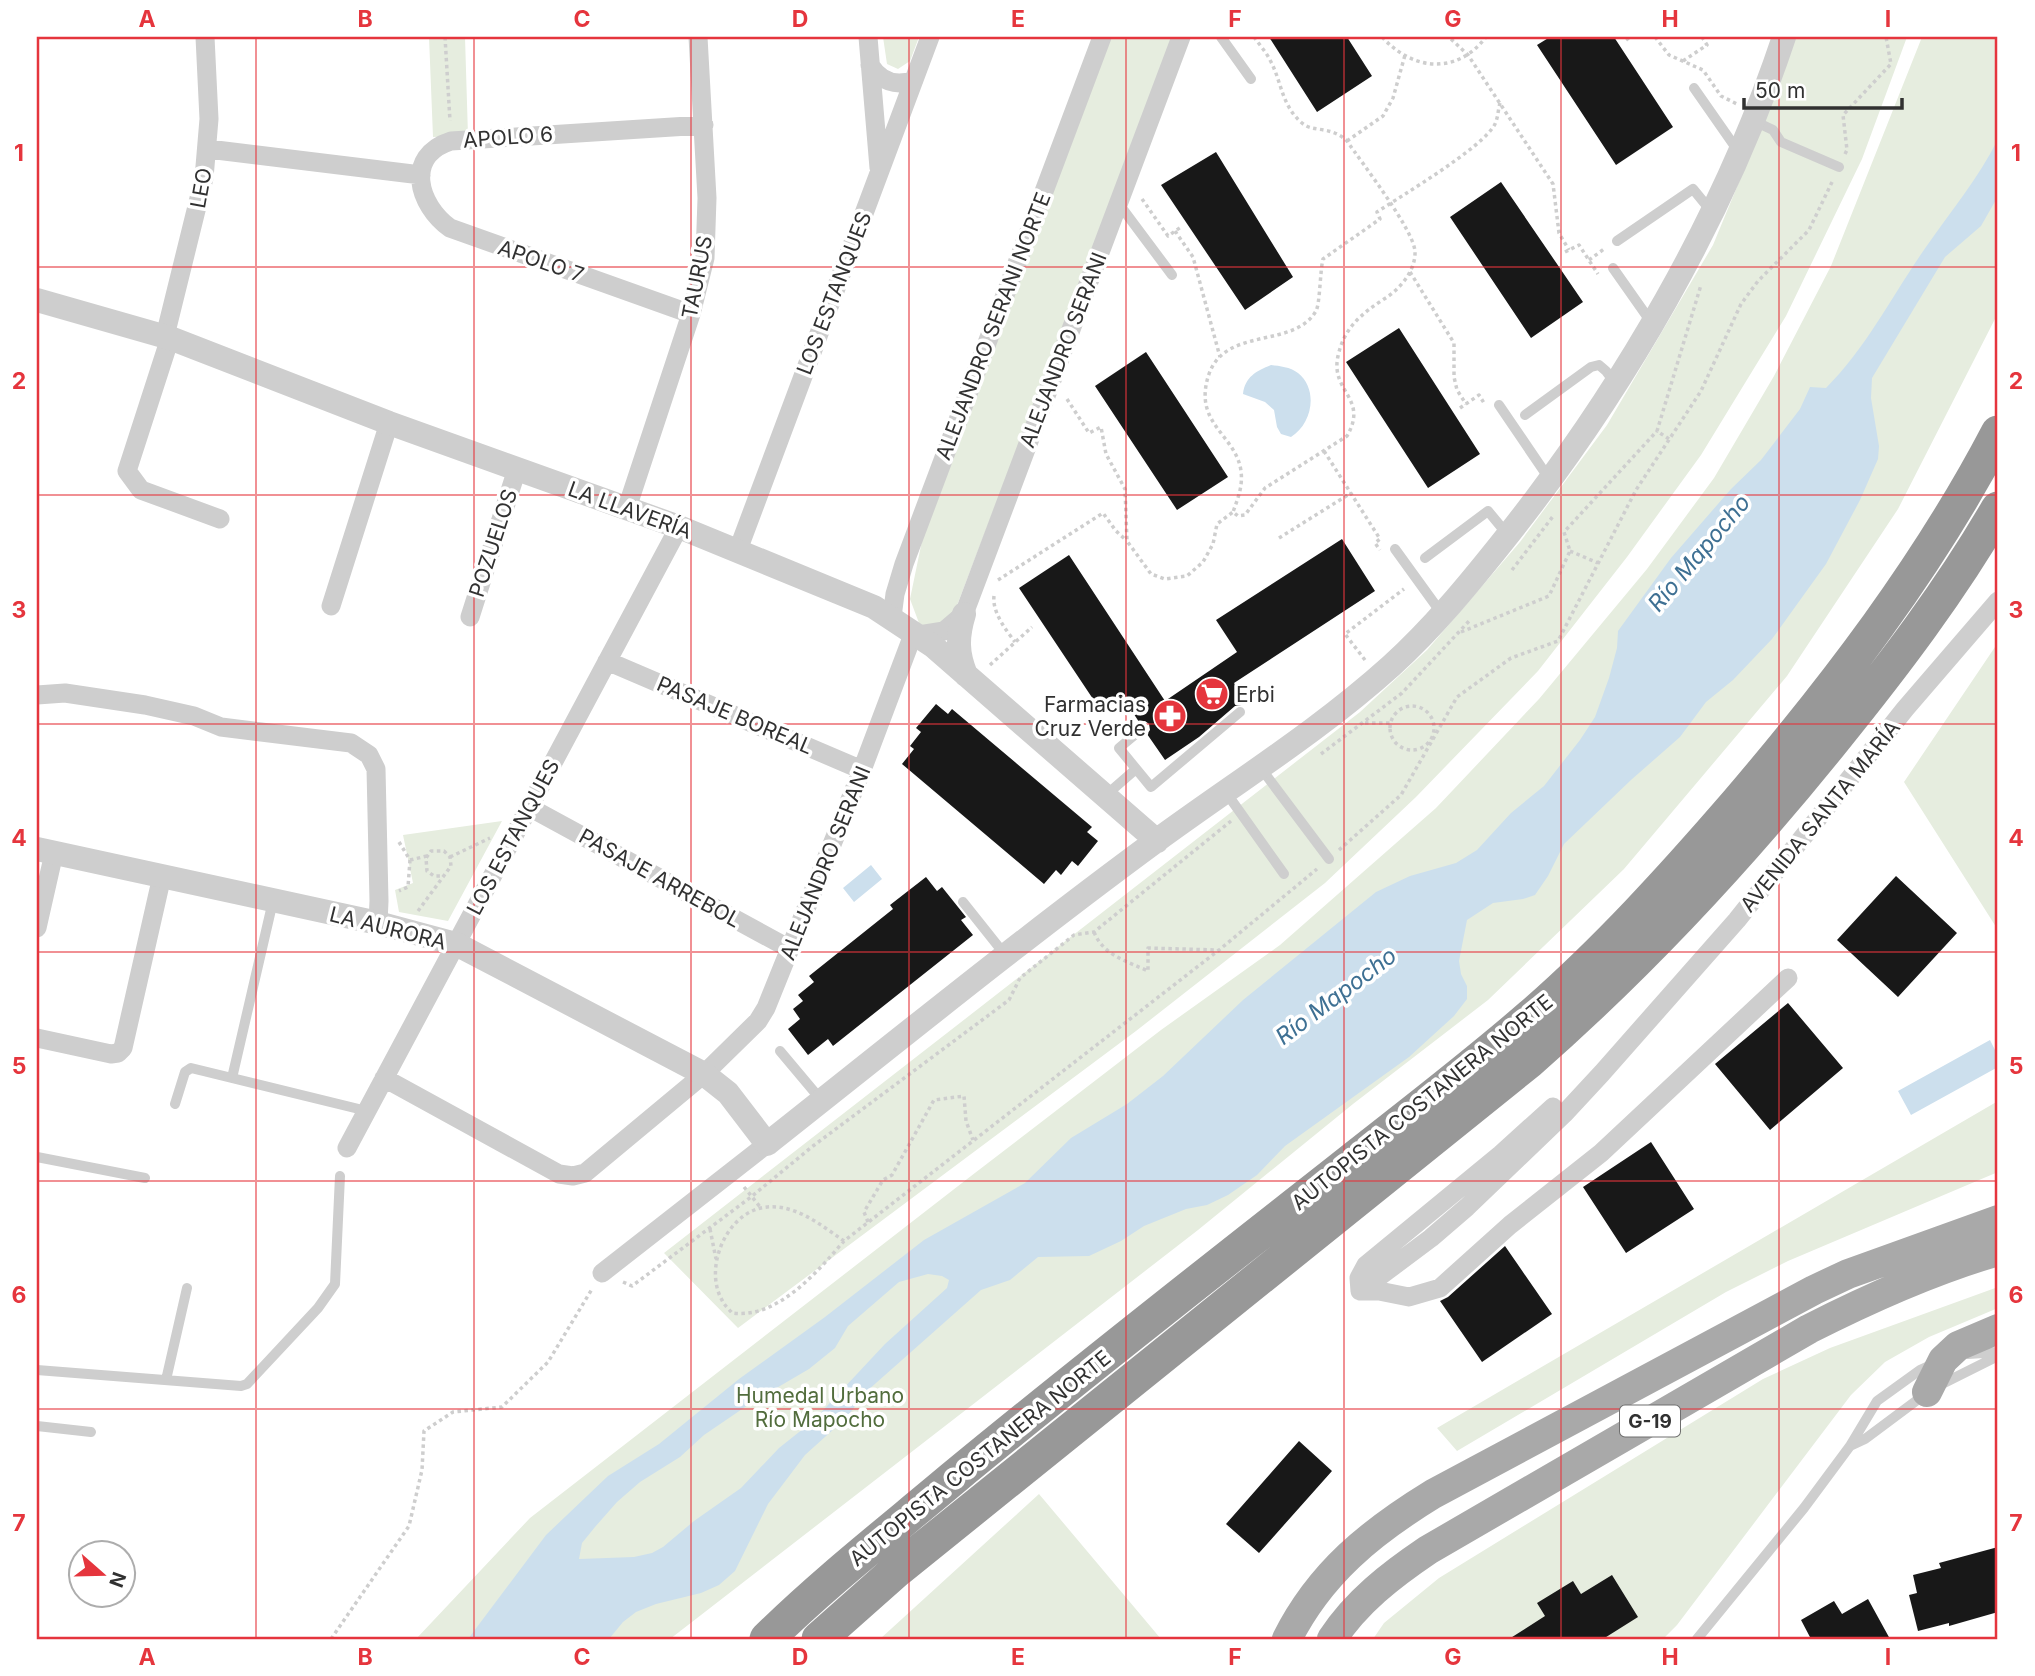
<svg xmlns="http://www.w3.org/2000/svg" width="2035" height="1676" font-family="Inter,sans-serif">
	<rect width="100%" height="100%" fill="#fff"/>
	<path fill="#e6eddf" d="M 429,37 L 465,37 L 468,136 L 433,137 Z
		M 883,37 L 919,37 L 910,61 L 898,69 L 887,64 Z
		M 1107,37 L 1175,37 L 951,621 L 934,631 L 919,623 L 910,599 L 924,531 Z
		M 1794,37 L 1907,37 L 1862,159 L 1786,316 L 1701,455 L 1627,557 L 1538,671 L 1416,797 L 1325,883 L 1136,1031 L 738,1328 L 664,1253 L 1360,712 L 1427,650 L 1520,542 L 1607,425 L 1713,245 L 1765,119 Z
		M 1922,37 L 1998,37 L 1998,313 L 1898,509 L 1787,676 L 1624,869 L 1488,1000 L 1353,1104 L 1198,1230 L 670,1639 L 416,1639 L 530,1518 L 971,1176 L 1161,1030 L 1280,945 L 1436,808 L 1539,699 L 1647,569 L 1714,478 L 1774,376 L 1831,266 Z
		M 1995,647 L 1998,649 L 1998,930 L 1904,782 Z
		M 502,821 L 448,921 L 399,912 L 395,890 L 413,883 L 403,835 Z
		M 1998,1101 L 1998,1172 L 1788,1261 L 1726,1292 L 1457,1451 L 1437,1428 Z
		M 1998,1287 L 1998,1308 L 1929,1337 L 1885,1362 L 1851,1395 L 1677,1625 L 1663,1639 L 1373,1639 L 1384,1623 L 1439,1578 L 1763,1379 L 1830,1348 Z
		M 1039,1494 L 1161,1639 L 880,1639 Z"/>
	<path fill="#ccdfed" fill-rule="evenodd" d="M 1998,139 L 1998,196 L 1993,205 L 1981,226 L 1945,257 L 1872,378 L 1871,398 L 1879,446 L 1878,459 L 1860,500 L 1826,564 L 1772,639 L 1733,680 L 1706,702 L 1680,737 L 1631,780 L 1564,844 L 1548,876 L 1535,895 L 1523,899 L 1493,903 L 1467,920 L 1459,961 L 1461,974 L 1467,986 L 1467,999 L 1454,1016 L 1409,1057 L 1285,1146 L 1257,1175 L 1228,1195 L 1207,1205 L 1186,1209 L 1144,1226 L 1121,1241 L 1089,1256 L 1038,1257 L 1010,1280 L 981,1290 L 867,1391 L 846,1418 L 805,1455 L 768,1504 L 735,1571 L 719,1585 L 701,1593 L 656,1604 L 636,1612 L 623,1622 L 609,1639 L 468,1639 L 546,1535 L 608,1476 L 659,1444 L 739,1379 L 825,1317 L 924,1240 L 1025,1183 L 1071,1138 L 1127,1104 L 1163,1076 L 1243,1000 L 1376,892 L 1410,876 L 1456,863 L 1477,850 L 1511,813 L 1544,786 L 1580,740 L 1595,717 L 1609,678 L 1617,648 L 1618,631 L 1671,558 L 1731,489 L 1761,460 L 1800,409 L 1810,387 L 1826,388 C 1867,347 1893,294 1926,247 C 1951,211 1978,179 1998,139 ZM 928,1274 L 942,1276 L 949,1280 L 947,1288 L 885,1344 L 813,1421 L 779,1448 L 741,1488 L 694,1521 L 663,1547 L 652,1553 L 634,1557 L 579,1559 L 582,1543 L 595,1527 L 617,1502 L 640,1482 L 680,1457 L 704,1435 L 751,1403 L 809,1369 L 835,1348 L 848,1326 L 899,1282 Z
		M 1271,365 C 1280,366 1290,367 1298,373 C 1319,390 1312,424 1291,437 L 1281,434 L 1277,427 L 1274,410 L 1265,402 L 1243,394 C 1245,377 1256,371 1271,365 Z
		M 871,865 L 882,879 L 854,902 L 843,888 Z
		M 1990,1040 L 1998,1056 L 1998,1067 L 1911,1115 L 1898,1091 Z"/>
	<path fill="#181818" d="M 1269,37 L 1347,37 L 1372,76 L 1317,112 Z
		M 1550,37 L 1614,37 L 1673,127 L 1616,165 L 1537,45 Z
		M 1216,152 L 1293,277 L 1245,310 L 1161,185 Z
		M 1501,182 L 1583,302 L 1531,338 L 1450,217 Z
		M 1399,328 L 1480,454 L 1428,488 L 1346,362 Z
		M 1146,352 L 1228,477 L 1177,510 L 1095,386 Z
		M 1342,539 L 1375,591 L 1234,683 L 1248,704 L 1235,706 L 1199,737 L 1165,760 L 1147,734 L 1150,730 L 1149,724 L 1145,721 L 1139,722 L 1123,697 L 1101,711 L 1019,588 L 1069,555 L 1165,701 L 1237,652 L 1216,620 Z
		M 936,704 L 948,714 L 952,709 L 1092,827 L 1087,832 L 1098,841 L 1078,866 L 1072,861 L 1061,875 L 1056,870 L 1044,884 L 902,764 L 914,749 L 910,746 L 921,732 L 916,728 Z
		M 1896,876 L 1957,933 L 1898,997 L 1837,940 Z
		M 926,877 L 937,891 L 942,887 L 966,917 L 961,920 L 973,935 L 833,1046 L 828,1039 L 808,1055 L 788,1029 L 800,1019 L 793,1009 L 803,1001 L 798,995 L 814,982 L 809,976 L 893,909 L 890,905 Z
		M 1788,1003 L 1843,1068 L 1770,1130 L 1715,1064 Z
		M 1651,1142 L 1694,1209 L 1626,1253 L 1583,1187 Z
		M 1505,1246 L 1552,1314 L 1482,1362 L 1440,1301 L 1448,1297 Z
		M 1299,1441 L 1332,1471 L 1259,1553 L 1226,1524 Z
		M 1998,1547 L 1998,1612 L 1949,1626 L 1949,1623 L 1918,1631 L 1909,1595 L 1917,1593 L 1913,1575 L 1941,1568 L 1939,1563 Z
		M 1612,1575 L 1638,1617 L 1603,1639 L 1509,1639 L 1545,1616 L 1537,1603 L 1573,1581 L 1581,1594 Z
		M 1868,1599 L 1890,1639 L 1811,1639 L 1801,1620 L 1834,1601 L 1842,1614 Z"/>
	<g fill="none" stroke-linecap="round" stroke-linejoin="round">
		<path stroke="#cecece" stroke-width="3.5" stroke-dasharray="3.5 3.5" stroke-linecap="butt" d="M 445,37 L 450,121
			M 1254,37 C 1259,44 1266,52 1270,60 C 1282,82 1281,105 1302,123 C 1313,133 1330,125 1347,141 C 1362,163 1413,229 1415,251 C 1416,271 1399,290 1384,299 C 1361,314 1344,328 1338,356 C 1330,392 1369,398 1347,436 L 1265,488 L 1245,515 L 1238,516 L 1233,512 C 1238,498 1243,486 1241,471 C 1236,434 1192,424 1209,374 C 1226,326 1294,349 1316,311 C 1320,304 1320,271 1323,259 L 1380,219 L 1377,212 C 1401,196 1484,147 1495,124 C 1498,118 1498,110 1500,103
			M 1382,37 C 1413,71 1457,75 1486,37
			M 1655,37 L 1669,55 L 1703,70 L 1721,96 L 1737,104
			M 1451,39 L 1468,55 L 1553,184 L 1559,233 L 1569,250
			M 1626,40 L 1630,37
			M 1683,61 L 1707,45 L 1702,37
			M 1347,141 L 1383,116 L 1393,98 L 1405,55
			M 1845,154 L 1847,150 L 1843,115 L 1891,64 L 1886,37
			M 1142,199 L 1168,236 L 1181,227
			M 1175,231 L 1193,257 L 1220,357
			M 1565,252 L 1579,245 L 1598,274
			M 1589,260 L 1604,249
			M 1410,272 L 1454,343 L 1454,377 L 1457,390 L 1466,404
			M 1067,399 L 1089,433 L 1101,427 L 1106,454 L 1125,489 L 1127,541 L 1151,574 L 1165,579 L 1187,576 L 1203,562 L 1213,544 L 1217,524 L 1233,512
			M 1460,408 L 1479,395 L 1484,403
			M 1669,439 L 1657,431 L 1701,285
			M 1324,451 L 1380,539 L 1375,543 L 1380,550
			M 1279,538 L 1351,493
			M 1570,551 L 1598,563
			M 1512,570 L 1554,515
			M 998,580 L 1103,513 L 1116,531 L 1126,540
			M 994,596 C 992,612 1006,630 1015,642
			M 1461,632 L 1549,596 L 1570,551 L 1564,532 L 1657,431
			M 1365,660 L 1345,634 L 1404,589
			M 990,665 L 1032,627
			M1390 728a22 22 0 1 1 44 0a22 22 0 1 1-44 0Z
			M 1365,723 L 1390,723
			M 1321,754 L 1402,693 L 1471,619
			M 399,842 L 410,860 L 408,887 L 399,891
			M 1339,850 L 1401,795 L 1457,697 L 1511,658 L 1558,641 L 1636,490 L 1701,391 L 1741,304 L 1758,281 L 1809,230 L 1833,180
			M 450,857 L 490,838
			M 410,860 L 427,856
			M 418,911 L 451,866 L 450,857 L 444,851 L 431,851 L 426,858 L 427,871 L 434,876 L 443,876
			M 1094,932 C 1103,955 1126,961 1148,971 L 1148,948 L 1217,950
			M 744,1187 L 761,1208
			M 868,1222 L 864,1212 L 883,1180 L 892,1175 L 934,1100 L 964,1096 L 966,1121 L 973,1140
			M 710,1229 L 716,1259
			M 844,1241 C 821,1225 792,1201 761,1208 C 725,1216 704,1269 722,1300 C 724,1305 729,1309 732,1313 C 778,1319 817,1272 844,1241 L 1219,950 L 1317,869
			M 623,1282 L 632,1286 L 751,1197 L 813,1146 L 1009,1000 L 1020,978 L 1074,935 L 1094,932 L 1231,821
			M 331,1639 L 409,1526 L 422,1470 L 424,1431 L 453,1412 L 502,1407 L 548,1362 L 592,1289"/>
		<path stroke="#cecece" stroke-width="10" d="M 1221,37 L 1251,79
			M 1694,88 L 1738,151
			M 1752,120 L 1773,130 L 1781,142 L 1839,167
			M 1119,204 L 1172,275
			M 1617,241 L 1693,189 L 1711,211
			M 1613,268 L 1651,322
			M 1499,405 L 1550,480
			M 1525,415 L 1591,367 L 1599,365 L 1606,371 L 1615,383
			M 1395,549 L 1442,614
			M 1425,558 L 1488,511 L 1507,534
			M 1143,728 L 1119,748 L 1151,787 L 1240,712
			M 1260,767 L 1329,859
			M 1225,791 L 1284,874
			M 1105,796 L 1136,769
			M 963,902 L 1006,956
			M 780,1051 L 822,1101
			M 232,1078 L 273,901
			M 175,1104 L 185,1072 L 191,1068 L 367,1111
			M 37,1157 L 145,1178
			M 1968,1354 L 1998,1352
			M 37,1370 L 241,1386 L 247,1384 L 318,1308 L 335,1284 L 340,1176
			M 166,1380 L 187,1288
			M 1940,1385 L 1998,1356
			M 37,1426 L 91,1432
			M 1850,1446 L 1865,1439 L 1924,1395
			M 1697,1639 L 1804,1508 L 1850,1446 L 1877,1401 L 1920,1370 L 1933,1364"/>
		<path stroke="#cecece" stroke-width="19" d="M 868,37 L 879,168
			M 870,65 C 880,81 896,87 914,80
			M 208,149 L 421,175
			M 691,314 L 450,228 C 418,205 404,156 451,141 L 704,125
			M 165,336 L 204,178 L 209,119 L 205,37
			M 170,338 L 127,471 L 141,490 L 220,519
			M 627,508 L 691,314 L 705,258 L 707,198 L 698,37
			M 738,550 L 930,37
			M 331,606 L 389,423
			M 470,617 L 517,469
			M 892,617 L 895,594 L 904,564 L 1102,37
			M 919,635 L 944,631 L 964,614 L 1181,37
			M 607,661 L 862,770
			M 37,695 L 65,693 L 145,705 L 194,716 L 221,727 L 351,743 L 369,755 L 376,769 L 379,901 L 378,923
			M 529,807 L 790,949
			M 37,928 L 54,853
			M 37,1038 L 111,1054 L 118,1053 L 123,1048 L 162,876
			M 384,1078 L 559,1174 L 573,1176 L 585,1173 L 704,1074 L 758,1021 L 766,1008 L 862,770 L 914,632
			M 347,1148 L 679,527
			M 602,1273 L 767,1144
			M 1360,1291 L 1431,1238 L 1467,1207 L 1564,1114 L 1602,1073 L 1737,920 L 1905,709 L 1998,601
			M 1360,1291 L 1379,1291 L 1409,1297 L 1440,1288 L 1510,1225 L 1601,1153 L 1788,978
			M 1360,1291 L 1359,1278 L 1366,1265 L 1501,1154 L 1553,1107"/>
		<path stroke="#cecece" stroke-width="24" d="M 37,300 L 170,338 L 389,423 L 679,527 L 874,607 L 933,646 L 1157,841
			M 964,614 C 957,637 957,653 966,675
			M 37,849 L 378,923 L 456,944 L 704,1074 L 728,1093 L 767,1144 C 896,1042 1024,938 1156,841 C 1235,783 1319,731 1391,666 C 1433,628 1469,584 1504,540 C 1622,392 1724,217 1784,37"/>
		<path stroke="#a9a9a9" stroke-width="30" d="M 1927,1392 L 1943,1360 L 1958,1346 L 1998,1329
			M 1287,1639 C 1320,1573 1371,1532 1433,1494 L 1814,1290 L 1848,1274 L 1998,1220
			M 1332,1639 C 1356,1602 1391,1575 1428,1550 L 1809,1329 C 1870,1298 1932,1270 1998,1251"/>
		<path stroke="#989898" stroke-width="35" d="M 767,1639 C 825,1582 889,1532 952,1479 C 1079,1374 1210,1272 1341,1169 C 1404,1119 1469,1070 1531,1016 C 1605,952 1673,877 1737,803 C 1835,688 1928,567 1998,433
			M 819,1639 L 898,1569 L 1529,1061 C 1641,963 1742,854 1835,738 C 1894,665 1951,590 1998,509"/>
	</g>
	<path fill="none" stroke="#e5353d" stroke-width="2" stroke-opacity="0.55" d="M 256,37 L 256,1639M 474,37 L 474,1639M 691,37 L 691,1639M 909,37 L 909,1639M 1126,37 L 1126,1639M 1344,37 L 1344,1639M 1561,37 L 1561,1639M 1779,37 L 1779,1639M 37,267 L 1998,267M 37,495 L 1998,495M 37,724 L 1998,724M 37,952 L 1998,952M 37,1181 L 1998,1181M 37,1409 L 1998,1409"/>
	<defs>
		<symbol id="supermarket-disc" viewBox="-11 -11 22 22"><circle r="9.5" fill="#e5353d" stroke="#fff"/><path d="M-6-5.5h2.5l.6 2H6L4.5 2H-2.5L-4.4-4H-6ZM-1.5 3.2a1.3 1.3 0 1 0 .1 0ZM3 3.2a1.3 1.3 0 1 0 .1 0Z" fill="#fff"/></symbol>
		<symbol id="pharmacy-disc" viewBox="-11 -11 22 22"><circle r="9.5" fill="#e5353d" stroke="#fff"/><path d="M-2-6h4v4h4v4h-4v4h-4v-4h-4v-4h4Z" fill="#fff"/></symbol>
	</defs>
	<g fill-rule="evenodd">
		<use href="#supermarket-disc" x="1193" y="675" width="38" height="38"/>
		<use href="#pharmacy-disc" x="1151" y="697" width="38" height="38"/>
	</g>
	<g text-anchor="middle" dominant-baseline="central" stroke-width="7" stroke-linejoin="round" paint-order="stroke">
		<rect fill="#fff" stroke="#6f6f6f" stroke-width="2" x="1620" y="1405.5" width="60" height="31" rx="5"/>
		<g font-size="19" font-weight="bold" fill="#313131">
			<text x="1650" y="1421">G-19</text>
		</g>
		<g font-size="21" fill="#313131" stroke="#fff">
			<text transform="translate(508 137) rotate(-4)">APOLO 6</text>
			<text transform="translate(201 188) rotate(-80)">LEO</text>
			<text transform="translate(541 261) rotate(19)">APOLO 7</text>
			<text transform="translate(697 277) rotate(-79)">TAURUS</text>
			<text transform="translate(834 293) rotate(-69)">LOS ESTANQUES</text>
			<text transform="translate(993 326) rotate(-69)">ALEJANDRO SERANI NORTE</text>
			<text transform="translate(1063 350) rotate(-69)">ALEJANDRO SERANI</text>
			<text transform="translate(630 510) rotate(20)">LA LLAVERÍA</text>
			<text transform="translate(493 543) rotate(-72)">POZUELOS</text>
			<text transform="translate(735 715) rotate(23)">PASAJE BOREAL</text>
			<text transform="translate(1820 816) rotate(-51)">AVENIDA SANTA MARÍA</text>
			<text transform="translate(513 837) rotate(-62)">LOS ESTANQUES</text>
			<text transform="translate(825 863) rotate(-68)">ALEJANDRO SERANI</text>
			<text transform="translate(660 878) rotate(29)">PASAJE ARREBOL</text>
			<text transform="translate(388 928) rotate(14)">LA AURORA</text>
			<text transform="translate(1422 1102) rotate(-39)">AUTOPISTA COSTANERA NORTE</text>
			<text transform="translate(980 1458) rotate(-39)">AUTOPISTA COSTANERA NORTE</text>
		</g>
		<g font-size="21" fill="#313131" stroke="#fff" text-anchor="start">
			<text x="1236" y="694">Erbi</text>
			<text x="1146" y="704" text-anchor="end">Farmacias<tspan x="1146" dy="24">Cruz Verde</tspan></text>
		</g>
		<g font-size="21" fill="#526d3d" stroke="#fff">
			<text x="820" y="1395">Humedal Urbano<tspan x="820" dy="24">Río Mapocho</tspan></text>
		</g>
		<g font-size="23" font-style="italic" fill="#3e7093" stroke="#fff">
			<text transform="translate(1699 553) rotate(-50)">Río Mapocho</text>
			<text transform="translate(1336 996) rotate(-37)">Río Mapocho</text>
		</g>
	</g>
	<rect width="2035" height="1676" fill="none" stroke="#ffffff" stroke-width="77"/>
	<g transform="translate(102 1574) rotate(110)"><circle r="33" fill="#ffffff" stroke="#adadad" stroke-width="2"/>
	<path d="M0-5L12 26L0 18L-12 26Z" fill="#e5353d"/>
	<text y="-10" font-size="19" font-weight="bold" text-anchor="middle" fill="#313131">N</text>
	</g>
	<path d="M1744 98v10h158v-10" fill="none" stroke="#313131" stroke-width="3.5"/>
	<text x="1755" y="98" font-size="21" fill="#313131" stroke="#ffffff" stroke-width="5" paint-order="stroke">50 m</text>
	<rect x="38" y="38" width="1958" height="1600" fill="none" stroke="#e5353d" stroke-width="2.5"/>
	<g font-size="23" text-anchor="middle" font-weight="bold" fill="#e5353d">
		<text x="147" y="27">A</text>
		<text x="365" y="27">B</text>
		<text x="582" y="27">C</text>
		<text x="800" y="27">D</text>
		<text x="1018" y="27">E</text>
		<text x="1235" y="27">F</text>
		<text x="1453" y="27">G</text>
		<text x="1670" y="27">H</text>
		<text x="1888" y="27">I</text>
		<text x="19" y="161">1</text>
		<text x="2016" y="161">1</text>
		<text x="19" y="389">2</text>
		<text x="2016" y="389">2</text>
		<text x="19" y="618">3</text>
		<text x="2016" y="618">3</text>
		<text x="19" y="846">4</text>
		<text x="2016" y="846">4</text>
		<text x="19" y="1074">5</text>
		<text x="2016" y="1074">5</text>
		<text x="19" y="1303">6</text>
		<text x="2016" y="1303">6</text>
		<text x="19" y="1531">7</text>
		<text x="2016" y="1531">7</text>
		<text x="147" y="1665">A</text>
		<text x="365" y="1665">B</text>
		<text x="582" y="1665">C</text>
		<text x="800" y="1665">D</text>
		<text x="1018" y="1665">E</text>
		<text x="1235" y="1665">F</text>
		<text x="1453" y="1665">G</text>
		<text x="1670" y="1665">H</text>
		<text x="1888" y="1665">I</text>
	</g>
</svg>
